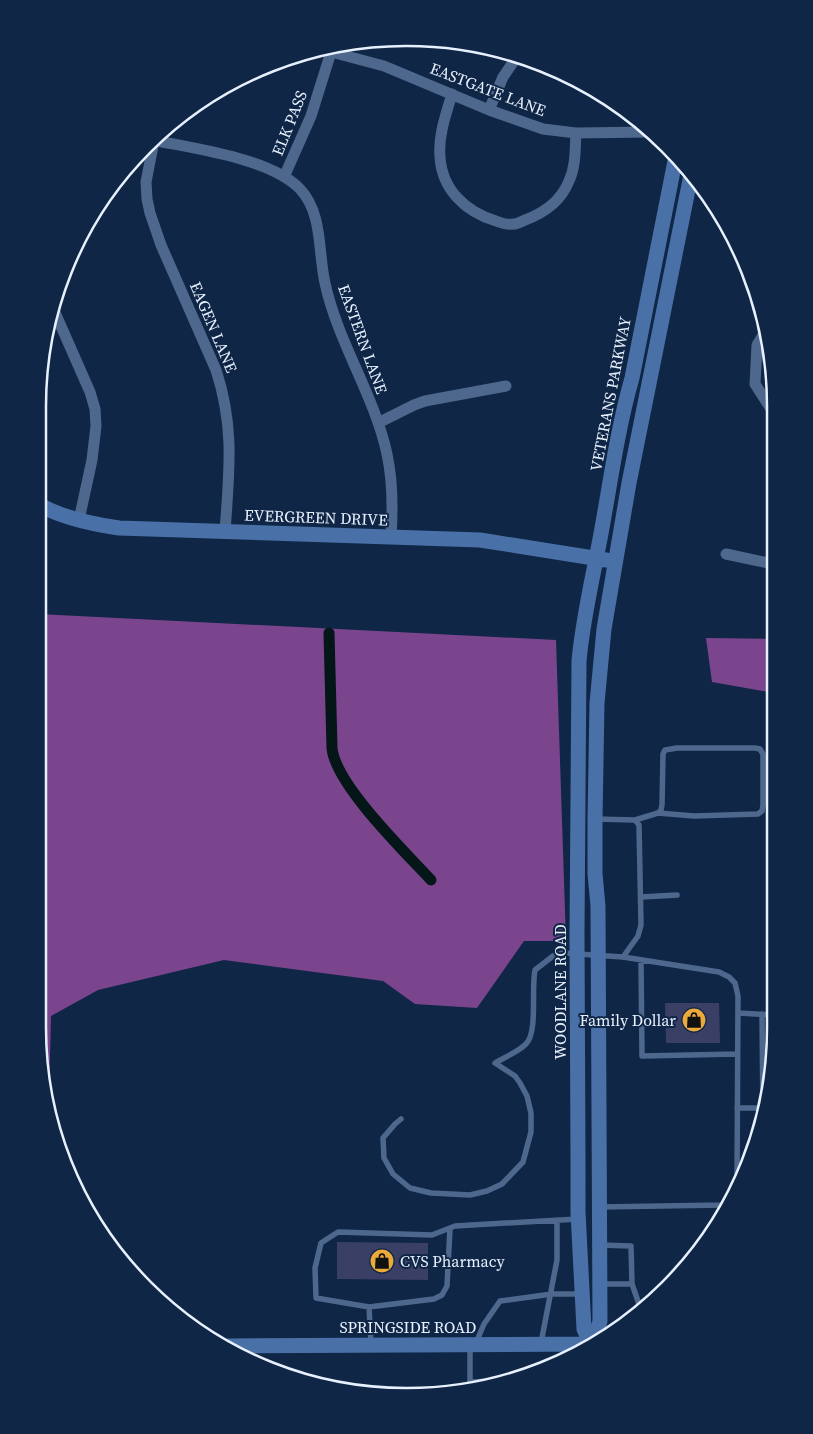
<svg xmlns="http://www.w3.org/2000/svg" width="813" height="1434" font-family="'Source Serif 4',serif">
	<rect width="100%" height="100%" fill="#0f2646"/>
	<path fill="#7b458e" d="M 38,614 L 556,640 L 566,941 L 524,941 L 477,1008 L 415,1004 L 383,981 L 224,960 L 98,990 L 51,1016 L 49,1097 L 38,1027 Z
		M 706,638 L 773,639 L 774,693 L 712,682 Z"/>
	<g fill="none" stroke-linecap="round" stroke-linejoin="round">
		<path stroke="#041617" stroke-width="11" d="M 329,633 L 332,748 C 335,784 405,852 431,880"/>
	</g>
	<path fill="#3a3f66" d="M 665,1003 L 719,1003 L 720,1043 L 666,1043 Z
		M 337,1242 L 428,1243 L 428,1280 L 337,1279 Z"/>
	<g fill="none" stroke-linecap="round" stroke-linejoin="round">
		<path stroke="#4e688d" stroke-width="5.5" d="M 595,819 L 635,820 L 639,825 L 641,925 L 638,936 L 623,957
			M 635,820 L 658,813 L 694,816 L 758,814 L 762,811 L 763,805 L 763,754 L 760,749 L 755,748 L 677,748 L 665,750 L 663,754 L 662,805 L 661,810 L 658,813
			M 641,897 L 677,895
			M 641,960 L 642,1056 L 737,1054
			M 738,1013 L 775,1015
			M 762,1014 L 763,1121
			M 737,1108 L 765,1108
			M 401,1119 L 395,1124 L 383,1138 L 384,1158 L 393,1174 L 410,1188 L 431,1193 L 470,1195 L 487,1191 L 502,1184 L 523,1162 L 531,1132 L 531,1113 L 527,1096 L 520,1083 L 515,1076 L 495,1063 C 505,1057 518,1052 526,1044 C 538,1032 531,989 535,970 L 553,956 L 563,953 L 623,957 L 719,972 L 729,977 L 735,983 L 738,996 L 737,1185
			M 600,1207 L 722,1205 L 730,1203
			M 600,1245 L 631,1246 L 632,1284 L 641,1310
			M 601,1284 L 632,1284
			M 369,1307 L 434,1299 L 442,1295 L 447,1286 L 450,1228
			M 371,1343 L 369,1307 L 316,1298 L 315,1268 L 321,1243 L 338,1232 L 432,1235 L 455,1226 L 578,1219
			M 476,1343 L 484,1324 L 500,1301 L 552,1294 L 582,1294
			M 541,1343 L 557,1260 L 557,1221
			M 470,1346 L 470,1386
			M 470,1382 L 493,1381"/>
		<path stroke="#4e688d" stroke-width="11" d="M 320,49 L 384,66 L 489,110 L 543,129 L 576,133 L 649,132
			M 452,94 C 446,114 438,136 440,157 C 442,190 466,212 496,221 C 501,223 509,225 514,224 C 518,224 522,221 525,220 C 544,213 561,201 569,181 C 576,166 575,149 576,133
			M 489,110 L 503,77 L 518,55
			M 153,140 C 195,149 270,158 300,189 C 323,213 318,253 325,283 C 338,343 374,394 387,454 C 393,482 393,508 391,537
			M 154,141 L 146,182 L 147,199 L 150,213 L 161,245 L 216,370 C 235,428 229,472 225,532
			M 284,177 L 311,116 L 331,52
			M 53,308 L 90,392 L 95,409 L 96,426 L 92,460 L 79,520
			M 766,330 L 757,345 L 755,384 L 773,412
			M 378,423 L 414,405 L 425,401 L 506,386
			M 726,554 L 773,564"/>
		<path stroke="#4971a7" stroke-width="15" d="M 38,504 C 62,518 91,524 119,528 L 480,540 L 606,560
			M 593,1340 L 597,1332 L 600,1321 L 598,906 L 595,874 L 595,819 L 597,703 L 604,629 L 629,483 L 691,175
			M 590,1342 L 584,1329 L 578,1212 L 578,1158 L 577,934 L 579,661 C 583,616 594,573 602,528 C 611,478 618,427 632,378 L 676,156
			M 228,1346 L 587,1344"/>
	</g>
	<defs>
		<symbol id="shop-disc" viewBox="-11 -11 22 22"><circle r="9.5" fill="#ebaa39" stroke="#0f2646"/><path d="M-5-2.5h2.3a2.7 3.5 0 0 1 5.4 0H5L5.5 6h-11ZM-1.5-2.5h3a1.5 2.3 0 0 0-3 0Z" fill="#111"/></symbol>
	</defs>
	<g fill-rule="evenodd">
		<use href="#shop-disc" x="680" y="1006" width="28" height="28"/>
		<use href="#shop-disc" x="368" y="1247" width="28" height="28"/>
	</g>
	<g text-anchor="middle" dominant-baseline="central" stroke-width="4" stroke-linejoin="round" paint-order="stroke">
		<g font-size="16" fill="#e7f0fd" stroke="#0f2646">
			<text transform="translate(488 89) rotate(21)">EASTGATE LANE</text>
			<text transform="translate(289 123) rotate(-68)">ELK PASS</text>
			<text transform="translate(214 327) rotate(67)">EAGEN LANE</text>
			<text transform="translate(363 339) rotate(70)">EASTERN LANE</text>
			<text transform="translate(610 394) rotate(-79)">VETERANS PARKWAY</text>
			<text transform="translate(316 517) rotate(2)">EVERGREEN DRIVE</text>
			<text transform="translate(560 992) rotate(-90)">WOODLANE ROAD</text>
			<text x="408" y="1327">SPRINGSIDE ROAD</text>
		</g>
		<g font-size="16" fill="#e7f0fd" stroke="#0f2646" text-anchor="end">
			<text x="676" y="1020">Family Dollar</text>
			<text x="400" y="1261" text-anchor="start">CVS Pharmacy</text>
		</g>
	</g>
	<path d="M0 0H813V1434H0ZM406 46H407A360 360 0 0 1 767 406V1028A360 360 0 0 1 407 1388H406A360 360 0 0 1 46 1028V406A360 360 0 0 1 406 46Z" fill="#0f2646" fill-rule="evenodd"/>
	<path fill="none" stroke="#e7f0fd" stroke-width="2.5" d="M406 46H407A360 360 0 0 1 767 406V1028A360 360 0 0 1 407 1388H406A360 360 0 0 1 46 1028V406A360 360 0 0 1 406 46Z"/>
</svg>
